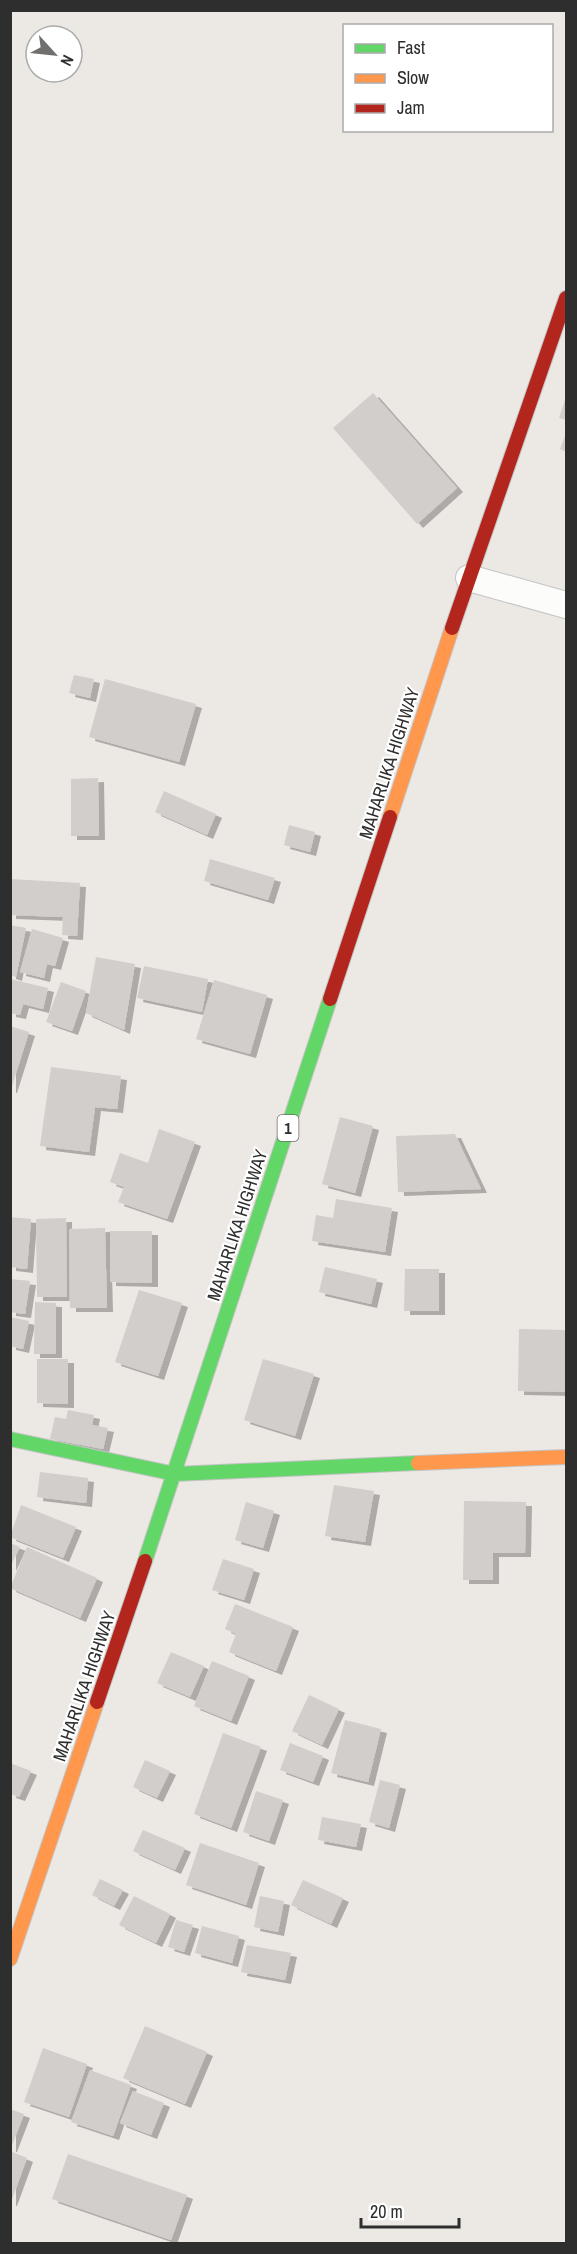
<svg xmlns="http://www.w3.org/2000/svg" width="577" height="2254" font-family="'Archivo Narrow',sans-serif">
	<defs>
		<filter id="shadow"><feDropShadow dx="6" dy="4" stdDeviation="0" flood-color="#0004"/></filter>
	</defs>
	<rect width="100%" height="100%" fill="#ece8e4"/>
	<path fill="#d1cecb" filter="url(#shadow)" d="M 373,393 L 457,488 L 417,524 L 333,428 Z
		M 566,397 L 566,420 L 559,418 Z
		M 566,433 L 566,452 L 560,449 Z
		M 74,675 L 94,679 L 90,698 L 69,693 Z
		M 105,679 L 196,704 L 179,762 L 89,737 Z
		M 98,778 L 99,836 L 71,836 L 71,779 Z
		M 164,791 L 216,814 L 207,835 L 155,812 Z
		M 289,825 L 315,832 L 310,852 L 284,845 Z
		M 210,859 L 275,878 L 268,900 L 204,881 Z
		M 10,879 L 80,883 L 77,936 L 62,935 L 63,917 L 10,915 Z
		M 10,925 L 26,928 L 16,977 L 10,975 Z
		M 32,929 L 63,938 L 55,966 L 47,964 L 44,978 L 20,972 Z
		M 96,957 L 135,964 L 124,1030 L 86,1013 Z
		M 144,966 L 208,979 L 202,1012 L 137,998 Z
		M 10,979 L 48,988 L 43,1009 L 23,1004 L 20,1015 L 10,1013 Z
		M 214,980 L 267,995 L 250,1054 L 196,1039 Z
		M 61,982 L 86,991 L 72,1031 L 46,1022 Z
		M 10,1026 L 29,1032 L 11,1089 L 10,1089 Z
		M 51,1067 L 121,1076 L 117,1109 L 95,1107 L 89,1152 L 40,1146 Z
		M 340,1117 L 373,1126 L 355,1193 L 322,1184 Z
		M 159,1129 L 195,1142 L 167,1219 L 118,1202 L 124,1187 L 110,1182 L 120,1153 L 148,1163 Z
		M 455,1134 L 481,1189 L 398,1192 L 396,1136 Z
		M 336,1199 L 392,1208 L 385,1252 L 312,1241 L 316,1215 L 333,1218 Z
		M 10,1217 L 31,1219 L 27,1269 L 10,1267 Z
		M 66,1218 L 67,1297 L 37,1297 L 36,1219 Z
		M 105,1228 L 107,1308 L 70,1308 L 69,1229 Z
		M 110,1231 L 152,1231 L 152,1283 L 110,1282 Z
		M 325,1267 L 377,1279 L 371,1304 L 319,1292 Z
		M 405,1269 L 439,1269 L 439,1311 L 404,1311 Z
		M 10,1279 L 30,1281 L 25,1314 L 10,1312 Z
		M 139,1290 L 182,1303 L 158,1376 L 115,1362 Z
		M 35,1302 L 56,1303 L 56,1354 L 34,1354 Z
		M 10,1317 L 29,1321 L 23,1349 L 10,1346 Z
		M 519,1329 L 566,1330 L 566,1392 L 518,1391 Z
		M 37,1359 L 68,1359 L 68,1404 L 37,1403 Z
		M 263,1359 L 314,1374 L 295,1436 L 244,1420 Z
		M 68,1410 L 94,1415 L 92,1425 L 108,1428 L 103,1449 L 50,1439 L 55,1417 L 66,1419 Z
		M 40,1472 L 88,1478 L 86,1503 L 37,1497 Z
		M 334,1485 L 374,1491 L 365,1542 L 325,1536 Z
		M 464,1501 L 526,1502 L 525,1553 L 493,1553 L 493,1580 L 463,1580 Z
		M 246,1502 L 274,1511 L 263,1548 L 235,1540 Z
		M 21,1505 L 76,1527 L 63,1558 L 10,1537 Z
		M 10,1543 L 20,1547 L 10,1567 Z
		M 27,1547 L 97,1578 L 80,1618 L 10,1588 Z
		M 223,1559 L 254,1569 L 244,1600 L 212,1590 Z
		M 235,1604 L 293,1627 L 276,1671 L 229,1652 L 236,1634 L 225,1629 Z
		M 171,1652 L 204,1666 L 190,1697 L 157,1683 Z
		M 212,1661 L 249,1676 L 231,1721 L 194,1706 Z
		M 309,1695 L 339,1709 L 322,1745 L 292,1731 Z
		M 345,1720 L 381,1729 L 368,1782 L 331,1773 Z
		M 223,1733 L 261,1747 L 231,1828 L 194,1814 Z
		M 290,1743 L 323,1756 L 313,1782 L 280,1770 Z
		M 145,1760 L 170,1771 L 157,1798 L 133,1787 Z
		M 10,1763 L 31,1771 L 19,1797 L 10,1794 Z
		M 380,1780 L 400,1785 L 389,1828 L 369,1822 Z
		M 256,1791 L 283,1800 L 269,1841 L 243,1832 Z
		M 322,1817 L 361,1824 L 356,1847 L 318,1840 Z
		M 143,1830 L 185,1848 L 175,1870 L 133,1851 Z
		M 200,1843 L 259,1863 L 246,1905 L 186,1885 Z
		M 100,1879 L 123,1890 L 114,1906 L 92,1895 Z
		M 303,1880 L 343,1898 L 331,1924 L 291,1905 Z
		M 134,1896 L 170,1914 L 156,1943 L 119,1925 Z
		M 260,1896 L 284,1901 L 278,1932 L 254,1927 Z
		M 176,1920 L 193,1925 L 184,1952 L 168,1947 Z
		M 202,1926 L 239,1936 L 232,1963 L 195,1953 Z
		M 247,1945 L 291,1953 L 285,1980 L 241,1972 Z
		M 145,2026 L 207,2052 L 185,2104 L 123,2078 Z
		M 43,2048 L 87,2064 L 69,2117 L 24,2102 Z
		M 90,2070 L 131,2085 L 113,2136 L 71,2122 Z
		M 133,2091 L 164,2103 L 151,2135 L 120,2123 Z
		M 10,2109 L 24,2114 L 11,2148 L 10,2148 Z
		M 10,2151 L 27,2158 L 11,2202 L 10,2202 Z
		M 68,2154 L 187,2195 L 171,2240 L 52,2199 Z"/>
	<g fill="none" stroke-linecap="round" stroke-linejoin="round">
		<defs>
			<path id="street" d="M 469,578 L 566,605"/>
			<path id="fast" d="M 10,1439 L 175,1474 L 418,1463
				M 145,1561 L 330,999"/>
			<path id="slow" d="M 390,817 L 452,628
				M 418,1463 L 566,1457
				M 10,1959 L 97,1702"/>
			<path id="jam" d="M 452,628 L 566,298
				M 330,999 L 390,817
				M 97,1702 L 145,1561"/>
		</defs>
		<use href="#street" stroke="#c5c4c5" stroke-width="28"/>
		<use href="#fast" stroke="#c5c4c5" stroke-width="16"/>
		<use href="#slow" stroke="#c5c4c5" stroke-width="16"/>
		<use href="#jam" stroke="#c5c4c5" stroke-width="16"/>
		<use href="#street" stroke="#fcfcfb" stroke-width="26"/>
		<use href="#fast" stroke="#63d668" stroke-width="14"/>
		<use href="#slow" stroke="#ff974d" stroke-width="14"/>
		<use href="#jam" stroke="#b3261e" stroke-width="14"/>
	</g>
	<g text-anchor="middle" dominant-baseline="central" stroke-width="4.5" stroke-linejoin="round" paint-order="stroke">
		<rect fill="#fff" stroke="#6d6d6d" stroke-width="1.5" x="277.5" y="1115" width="21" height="26" rx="4.5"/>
		<g font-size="16" font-weight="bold" fill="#2e2e2e">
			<text x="288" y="1128">1</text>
		</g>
		<g font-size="18" fill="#2e2e2e" stroke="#fff">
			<text transform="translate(389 763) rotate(-72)">MAHARLIKA HIGHWAY</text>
			<text transform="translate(237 1225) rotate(-72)">MAHARLIKA HIGHWAY</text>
			<text transform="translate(84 1686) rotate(-71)">MAHARLIKA HIGHWAY</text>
		</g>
	</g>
	<rect width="577" height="2254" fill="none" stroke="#2e2e2e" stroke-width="24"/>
	<rect x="343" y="24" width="210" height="108" fill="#ffffff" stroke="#ababab" stroke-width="1.5"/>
	<rect x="355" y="44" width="30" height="9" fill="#63d668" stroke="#ababab" stroke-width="1.5"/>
	<text x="397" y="54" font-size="18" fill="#2e2e2e">Fast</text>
	<rect x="355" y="74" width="30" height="9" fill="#ff974d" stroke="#ababab" stroke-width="1.5"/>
	<text x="397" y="84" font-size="18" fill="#2e2e2e">Slow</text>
	<rect x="355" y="104" width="30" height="9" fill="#b3261e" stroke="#ababab" stroke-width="1.5"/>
	<text x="397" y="114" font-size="18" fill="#2e2e2e">Jam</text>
	<g transform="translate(54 54) rotate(117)"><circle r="28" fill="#ffffff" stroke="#ababab" stroke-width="1.5"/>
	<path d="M0-4.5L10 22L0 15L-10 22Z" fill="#706f6e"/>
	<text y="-9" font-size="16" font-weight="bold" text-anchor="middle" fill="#2e2e2e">N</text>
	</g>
	<path d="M361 2218v9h98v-9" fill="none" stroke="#2e2e2e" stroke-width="3"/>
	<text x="370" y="2218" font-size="18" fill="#2e2e2e" stroke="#ffffff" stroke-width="4.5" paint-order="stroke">20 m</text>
</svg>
